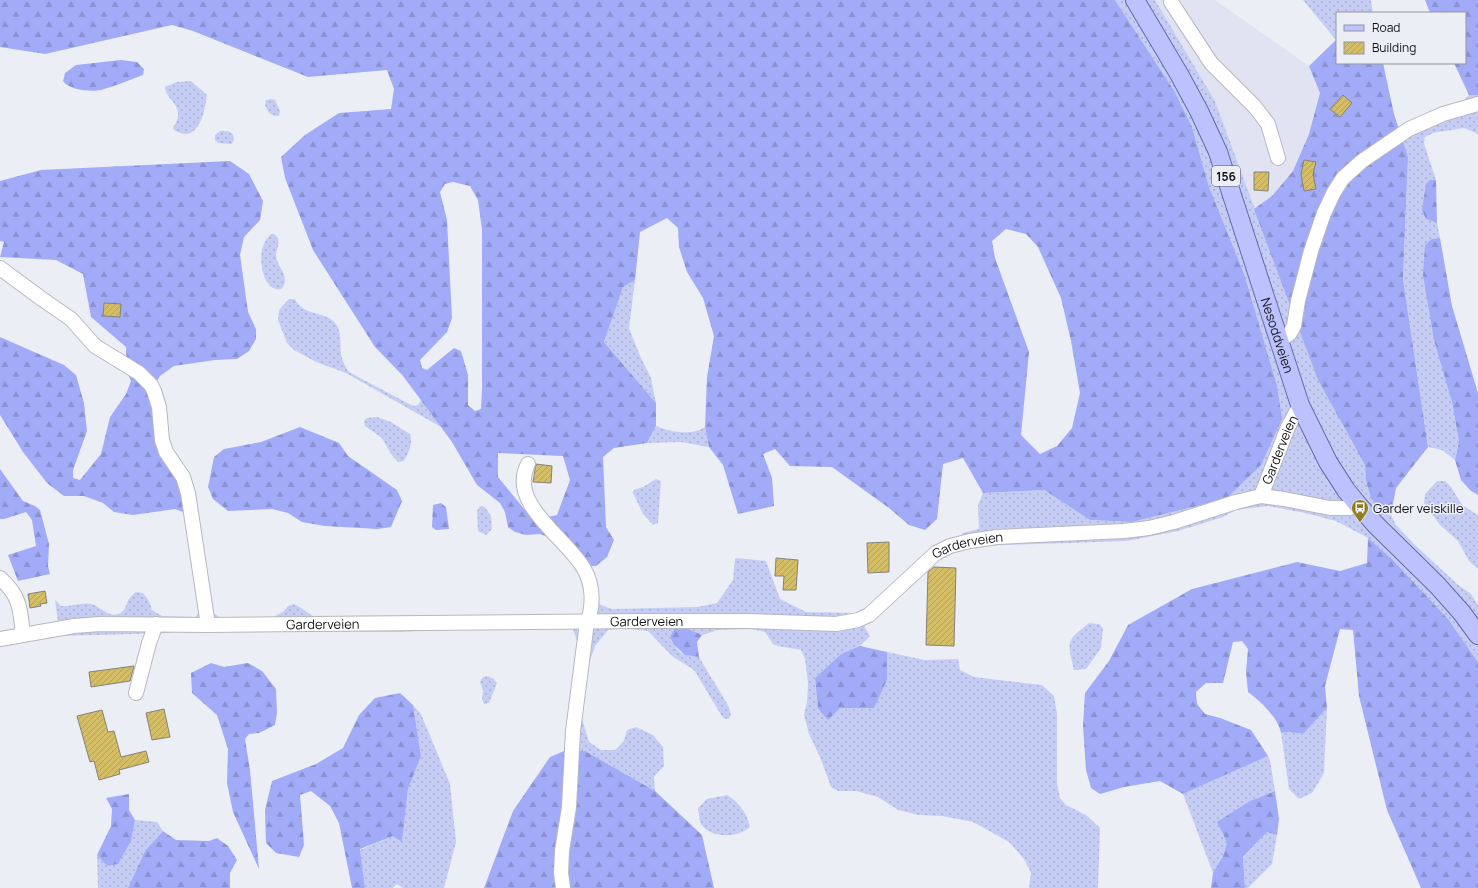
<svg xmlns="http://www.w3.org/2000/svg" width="1478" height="888" font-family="Manrope,sans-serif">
	<defs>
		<pattern id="grass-dots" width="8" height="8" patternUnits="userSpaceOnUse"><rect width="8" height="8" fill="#c6cdf4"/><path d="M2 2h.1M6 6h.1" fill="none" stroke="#a9afd0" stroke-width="1.8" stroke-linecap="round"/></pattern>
		<pattern id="forest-firs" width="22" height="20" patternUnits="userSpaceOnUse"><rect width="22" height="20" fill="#a1abf7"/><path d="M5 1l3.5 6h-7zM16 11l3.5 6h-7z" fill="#8a92d3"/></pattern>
		<pattern id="building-hatch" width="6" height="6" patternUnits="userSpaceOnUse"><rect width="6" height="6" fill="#d4bd67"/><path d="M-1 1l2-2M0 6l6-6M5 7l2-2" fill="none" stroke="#b5a158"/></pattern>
	</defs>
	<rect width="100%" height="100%" fill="#eceef6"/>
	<path fill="#e1e3f2" d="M 1155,0 L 1215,0 L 1309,66 L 1321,93 L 1309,134 L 1293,171 L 1272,196 L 1254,209 L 1215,101 Z"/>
	<path fill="url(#grass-dots)" d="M 1115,0 L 1155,0 L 1215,101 L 1318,380 L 1365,465 L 1366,481 L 1371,499 L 1391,515 L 1396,525 L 1414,544 L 1457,584 L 1471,594 L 1478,605 L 1478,662 L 1448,619 L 1392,559 L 1368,538 L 1336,521 L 1305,513 L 1268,506 L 1236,510 L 1223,517 L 1178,531 L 1127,541 L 976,546 L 966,550 L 962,533 L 979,529 L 978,505 L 983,493 L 1044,490 L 1090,520 L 1132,522 L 1205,504 L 1209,187 L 1192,127 L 1175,92 Z
		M 1303,0 L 1371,0 L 1373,13 L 1337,13 L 1337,40 L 1336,40 Z
		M 191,81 L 207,95 C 205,109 201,134 185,134 C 180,133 176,132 173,129 C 174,125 178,120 178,116 C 180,104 165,98 165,87 L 177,82 Z
		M 1469,95 L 1478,95 L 1478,134 L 1464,128 L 1433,133 L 1425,137 L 1424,143 L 1436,180 L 1430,180 L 1426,219 L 1437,223 L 1440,238 L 1432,239 L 1452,402 L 1459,442 L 1455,460 L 1442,450 L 1428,447 L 1403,279 L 1408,157 L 1398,128 L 1406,126 L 1459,105 Z
		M 271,99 L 275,100 L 280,111 L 279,116 C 270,116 268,112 265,105 L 266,100 Z
		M 220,131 L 228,131 L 233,134 L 234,141 L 231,144 L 218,143 L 215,140 L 215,135 Z
		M 271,234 C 275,234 277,236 278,239 C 280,245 276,250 276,255 C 277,269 291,275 282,289 C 264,293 259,263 262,250 C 263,244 267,238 271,234 Z
		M 635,280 L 629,328 L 640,356 L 651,378 L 656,403 L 604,342 L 623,286 Z
		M 289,299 L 294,299 C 298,303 301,308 306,310 C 317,315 328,314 336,324 C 342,333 340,345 341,355 C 343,362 345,367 349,372 L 409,404 L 414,406 L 418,405 L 421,400 L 441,427 L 346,373 L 316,362 L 294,350 L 287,343 L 278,320 L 279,310 Z
		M 157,381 C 165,403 166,427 173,449 C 175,456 180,461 183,468 C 189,478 192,491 194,502 C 200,539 201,578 213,613 L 221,618 L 273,617 L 283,612 L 288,606 L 293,604 C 300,606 306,612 313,616 L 573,615 L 586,614 L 587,600 L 595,596 L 601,605 L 612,609 L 697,607 L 717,603 L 733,580 L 735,558 L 766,561 L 780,599 L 806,612 L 857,613 L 870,636 L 860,646 L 841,654 L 815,678 L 818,709 L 828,720 L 840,708 L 874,707 L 887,680 L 887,652 L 925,660 L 958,659 L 960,670 L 974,677 L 1042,685 L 1054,696 L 1057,714 L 1057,784 L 1060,798 L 1066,805 L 1086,815 L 1100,828 L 1098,888 L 1029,888 L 1031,873 L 1024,859 L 1009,842 L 973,822 L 942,816 L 918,815 L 898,810 L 878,797 L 856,791 L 838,791 L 831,787 L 820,757 L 809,734 L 804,715 L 807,702 L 808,683 L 805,659 L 801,650 L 778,646 L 773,644 L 765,632 L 751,629 L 718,630 L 702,635 L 686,628 L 674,629 L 670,637 C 677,653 682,655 699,657 L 729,707 L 731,716 L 728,719 L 723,718 L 694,670 L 672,656 L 648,631 L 621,628 L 608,630 L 595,646 L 585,676 L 581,706 L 583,722 L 589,742 L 601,750 L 615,750 L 624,741 L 627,730 L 636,727 L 653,735 L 663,747 L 664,766 L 654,777 L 655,791 L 585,751 L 564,751 L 569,733 L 579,647 L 573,629 L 554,627 L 500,630 L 453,629 L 401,632 L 182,631 L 168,633 L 59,636 L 0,646 L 0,631 L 58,622 L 55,600 L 61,606 C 70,607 83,602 91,604 C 101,606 107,618 119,614 C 126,611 126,604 129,599 C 131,597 133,594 136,592 L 143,593 L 149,601 L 152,610 L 162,616 L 195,617 L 201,611 L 188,521 L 183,512 L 183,490 L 157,438 L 154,408 L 148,389 Z
		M 377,417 L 391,422 L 410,434 C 413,444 409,452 404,461 L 398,462 L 391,454 L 382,438 L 365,426 L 364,421 L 367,418 Z
		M 656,426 C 670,432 692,436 705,427 L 709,447 L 681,442 L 647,443 Z
		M 656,479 L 661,481 L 658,523 L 653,525 L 643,514 L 633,493 L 634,490 L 643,487 Z
		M 1437,481 L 1445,481 L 1451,487 L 1462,505 L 1478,515 L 1478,569 L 1469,561 L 1458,541 L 1440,525 L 1424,503 L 1425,494 Z
		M 480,506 L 485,507 L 491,516 L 492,529 L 486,535 L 478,531 L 477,511 Z
		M 1089,623 L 1099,624 L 1103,628 L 1101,648 L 1086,669 L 1074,670 C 1067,641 1066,641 1089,623 Z
		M 488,676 L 494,679 L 497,683 L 489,703 L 484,704 L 482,699 L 483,691 L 480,682 L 483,677 Z
		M 413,705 L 421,714 L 450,784 L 456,842 L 444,888 L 403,888 L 397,884 L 393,888 L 365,888 L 360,850 L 393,836 L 402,841 L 408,788 L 421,756 Z
		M 1327,708 L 1324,773 L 1312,793 L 1299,799 L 1289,789 L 1281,733 L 1289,732 L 1303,734 Z
		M 1268,756 L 1270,760 L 1275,791 L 1250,801 L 1227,842 L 1223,856 L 1213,873 L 1183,794 Z
		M 727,795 C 739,802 747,813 750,827 C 738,838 711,839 701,824 C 699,820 699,813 698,808 L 707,799 Z
		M 135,820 L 157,822 L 163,831 L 145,851 L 128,888 L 98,888 L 97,855 L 107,866 L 131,841 Z
		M 1267,832 L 1277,835 L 1272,864 L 1248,888 L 1245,888 L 1243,858 Z"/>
	<path fill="url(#forest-firs)" fill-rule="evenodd" d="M 0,0 L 1115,0 L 1175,92 L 1192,127 L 1209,187 L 1244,274 L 1277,386 L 1282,419 L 1261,465 L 1228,497 L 1205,504 L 1132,522 L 1090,520 L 1044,490 L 983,493 L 963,458 L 943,464 L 937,519 L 925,530 L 909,525 L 889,508 L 832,467 L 790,466 L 775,449 L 763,454 L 772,478 L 774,506 L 738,514 L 723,465 L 709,447 L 705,427 L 707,377 L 714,336 L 703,298 L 687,272 L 679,247 L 678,228 L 667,218 L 640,232 L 635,280 L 623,287 L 604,342 L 656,403 L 656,426 L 647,443 L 614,448 L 603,457 L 606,527 L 614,540 L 607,557 L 596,566 L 579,566 L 554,539 L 540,534 L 526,535 L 515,532 L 508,527 L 505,512 L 500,503 L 477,485 L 452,442 L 403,376 L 375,347 L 313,250 L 285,178 L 281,157 L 305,135 L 339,113 L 391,109 L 394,89 L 387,70 L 308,77 L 193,31 L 172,25 L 45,54 L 0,47 ZM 453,182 L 470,186 L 478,200 L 482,230 L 482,389 L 481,409 L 475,411 L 468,405 L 468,375 L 461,351 L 454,348 L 427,370 L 422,368 L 420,360 L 447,332 L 452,318 L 447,220 L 440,192 L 445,184 ZM 1006,229 L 1026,234 L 1038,247 L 1061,298 L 1071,341 L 1080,393 L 1072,428 L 1057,446 L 1040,454 L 1021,435 L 1029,352 L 995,258 L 992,241 ZM 498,453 L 563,456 L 570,480 L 557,515 L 533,520 L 498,477 Z
		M 1425,0 L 1478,0 L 1478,95 L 1469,95 L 1454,63 L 1465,63 L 1465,13 L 1430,13 Z
		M 1336,40 L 1337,40 L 1337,63 L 1383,63 L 1394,114 L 1408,157 L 1403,279 L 1428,447 L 1396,488 L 1391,515 L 1371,499 L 1366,481 L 1365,465 L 1318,380 L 1254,209 L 1272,196 L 1293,171 L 1309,134 L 1320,93 L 1309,66 Z
		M 121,60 L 137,62 L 144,69 L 143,75 C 129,80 115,86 101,90 C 90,92 69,90 63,81 L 65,73 L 76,65 Z
		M 230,161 L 249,174 L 263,201 L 260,220 L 244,237 L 240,255 L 248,312 L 256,329 L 256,339 L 249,351 L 237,359 L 215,360 L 174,366 L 160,376 L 157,381 L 149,389 L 183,490 L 183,512 L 175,509 L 133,515 L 114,512 L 103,503 L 84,496 L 64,496 L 47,483 L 23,452 L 0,415 L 0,337 L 64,365 L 76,375 L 84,403 L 87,431 L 73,470 L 73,478 L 80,480 L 101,454 L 110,417 L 126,394 L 131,381 L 127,372 L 126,347 L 91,317 L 83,274 L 56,260 L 0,257 L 4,242 L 0,241 L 0,181 L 41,170 Z
		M 1430,180 L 1436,180 L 1437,223 L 1426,219 L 1422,210 L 1426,184 Z
		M 1440,238 L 1452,306 L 1478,393 L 1478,495 L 1471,491 L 1461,480 L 1455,460 L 1459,442 L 1452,402 L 1434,340 L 1423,275 L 1425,245 L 1432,239 Z
		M 300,427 L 339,443 L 348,456 L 397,490 L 402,501 L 391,527 L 377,529 L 325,526 L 302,522 L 288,513 L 272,509 L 228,511 L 213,499 L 208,487 L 214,457 L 224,449 L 261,442 Z
		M 0,469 L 23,501 L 35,506 L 40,510 L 49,544 L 48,566 L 50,574 L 18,581 L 8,555 L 36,546 L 32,520 L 26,512 L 4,519 L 0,519 Z
		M 441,503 L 446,507 L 449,529 L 436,530 L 432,527 L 433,505 Z
		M 1368,538 L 1392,559 L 1448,619 L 1478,662 L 1478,888 L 1421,888 L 1387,810 L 1359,696 L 1353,630 L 1340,629 L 1325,686 L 1327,708 L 1303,734 L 1289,732 L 1281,733 C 1278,717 1260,701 1248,692 L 1246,672 L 1248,649 L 1242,641 L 1233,642 L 1223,683 L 1206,683 L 1196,692 L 1197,704 L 1205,714 L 1220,718 L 1251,730 L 1268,756 L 1183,794 L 1160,781 L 1124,787 L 1100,794 L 1091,788 L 1086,770 L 1083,726 L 1085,693 L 1109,661 L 1128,625 L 1192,589 L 1297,562 L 1340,571 L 1367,563 Z
		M 686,628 L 702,635 L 697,642 L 699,657 L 685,655 L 674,645 L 670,637 L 674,629 Z
		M 860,646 L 887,652 L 887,680 L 874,708 L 840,708 L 828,720 L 818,709 L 815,678 L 841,654 Z
		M 211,663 L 224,667 L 248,663 L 262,671 L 276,689 L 277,713 L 275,725 L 259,733 L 249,734 L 245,739 L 250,770 L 259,869 L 233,812 L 227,783 L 228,749 L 217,715 L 192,693 L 191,673 Z
		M 400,693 L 413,705 L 421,756 L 408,789 L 402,842 L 393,836 L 360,849 L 365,888 L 352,888 L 339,823 L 330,806 L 311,791 L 300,795 L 304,845 L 299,857 L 276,853 L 266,843 L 265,810 L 272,781 L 316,764 L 343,748 L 359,715 L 375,698 Z
		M 564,751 L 585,751 L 655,791 L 702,835 L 714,888 L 484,888 L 513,811 L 550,757 Z
		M 1275,791 L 1279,819 L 1277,835 L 1267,832 L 1243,857 L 1245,888 L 1211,888 L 1213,873 L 1223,856 L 1227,842 L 1217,822 L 1250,801 Z
		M 129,794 L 129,810 L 135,820 L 131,841 L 118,864 L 107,866 L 97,855 L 111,826 L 112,809 L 106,798 Z
		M 163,831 L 176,840 L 209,841 L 217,838 L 228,846 L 237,860 L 230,873 L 230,888 L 128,888 L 145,851 Z"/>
	<path fill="url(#building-hatch)" stroke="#84827b" d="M 1343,95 L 1352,103 L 1340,117 L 1330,109 Z
		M 1304,160 L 1316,162 L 1313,174 L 1316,189 L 1304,191 L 1301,174 Z
		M 1254,172 L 1269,172 L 1268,191 L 1254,190 Z
		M 104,303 L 121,304 L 120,317 L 103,316 Z
		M 536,464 L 552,466 L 551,483 L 533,482 Z
		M 889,542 L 889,572 L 868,573 L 867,543 Z
		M 776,558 L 798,560 L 796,590 L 783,590 L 784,576 L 775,576 Z
		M 934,567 L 956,568 L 954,646 L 926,645 L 928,572 Z
		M 45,591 L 47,603 L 40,604 L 41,606 L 30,608 L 28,594 Z
		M 134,666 L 130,681 L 91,687 L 89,672 Z
		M 164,709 L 170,737 L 152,740 L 146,713 Z
		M 102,710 L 108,732 L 114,731 L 121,757 L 146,751 L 149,762 L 119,770 L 120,774 L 99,780 L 94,761 L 90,762 L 77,716 Z"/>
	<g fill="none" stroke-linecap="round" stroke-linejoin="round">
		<defs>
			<g id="minor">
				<path d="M 1171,2 L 1211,63 L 1255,107 L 1268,124 L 1278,158"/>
				<path d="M 0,268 L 42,299 L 71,319 L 95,346 L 139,373 L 151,385 L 154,391 L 159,407 L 162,440 L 166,452 L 183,477 L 188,493 L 208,625"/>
				<path d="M 1279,342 L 1290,333 L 1294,326 L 1298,301 L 1311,251 L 1324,213 L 1334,192 L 1343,178 L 1362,161 L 1409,129 L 1443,114 L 1478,104"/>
				<path d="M 528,464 C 507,504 568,539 584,569 C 593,584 594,606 587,622 L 573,731 L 569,807 L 562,851 L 561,873 L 563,888"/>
				<path id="s1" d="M 1261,496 L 1288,427 L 1300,405"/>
				<path d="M 0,578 C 21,597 20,609 23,635"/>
				<path id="s2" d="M 0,639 L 74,626 L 100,624 L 208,625 L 639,621 L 748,621 L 836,624 L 858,620 L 869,615 L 936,553 L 950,546 L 970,541 L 997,537 L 1124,531 L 1149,528 L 1174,522 L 1236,502 L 1261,496 L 1284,499 L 1330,508 L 1350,508 L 1359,506"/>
				<path d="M 136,693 L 149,643 L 156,624"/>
			</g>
			<g id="major">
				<path id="s3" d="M 1135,0 L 1179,74 L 1199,111 L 1218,152 L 1300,405 L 1328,462 L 1346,490 L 1359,506 L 1376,525 L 1437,585 L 1462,613 L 1478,635"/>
			</g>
		</defs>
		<use href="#minor" stroke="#b7b8bf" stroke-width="16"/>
		<use href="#major" stroke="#646aab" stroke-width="20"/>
		<use href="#minor" stroke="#fff" stroke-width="14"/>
		<use href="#major" stroke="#bcc2fd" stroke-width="18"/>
	</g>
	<defs>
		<symbol id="bus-pin" viewBox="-11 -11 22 30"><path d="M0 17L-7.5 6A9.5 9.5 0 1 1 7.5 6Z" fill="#927c22" stroke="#eceef6"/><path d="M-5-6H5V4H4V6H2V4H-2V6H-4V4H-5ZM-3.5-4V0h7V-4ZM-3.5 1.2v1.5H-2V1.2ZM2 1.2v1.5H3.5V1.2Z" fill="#fff"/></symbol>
	</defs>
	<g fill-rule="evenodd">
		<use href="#bus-pin" x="1350" y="498" width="20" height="27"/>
	</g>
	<g text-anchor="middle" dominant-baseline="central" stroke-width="3" stroke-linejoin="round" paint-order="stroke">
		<rect fill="#eceef6" stroke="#535458" stroke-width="1" x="1212" y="166" width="28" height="20" rx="3"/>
		<g font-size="12" font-weight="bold" fill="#121215">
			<text x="1226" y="176">156</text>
		</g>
		<g font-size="13" fill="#121215" stroke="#eceef6">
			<text stroke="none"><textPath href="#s3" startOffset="366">Nesoddveien</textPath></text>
			<text stroke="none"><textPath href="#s1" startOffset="50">Garderveien</textPath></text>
			<text stroke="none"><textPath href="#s2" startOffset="996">Garderveien</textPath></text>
			<text stroke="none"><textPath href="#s2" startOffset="648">Garderveien</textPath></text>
			<text stroke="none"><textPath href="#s2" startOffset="324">Garderveien</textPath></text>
		</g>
		<g font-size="13" fill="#121215" stroke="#eceef6" text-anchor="start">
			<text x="1373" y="508">Garder veiskille</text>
		</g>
	</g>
	<rect x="1336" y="12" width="130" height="52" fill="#eceef6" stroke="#95969c"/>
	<rect x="1344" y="25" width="20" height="6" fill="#bcc2fd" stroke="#95969c"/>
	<text x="1372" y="32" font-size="12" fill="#121215">Road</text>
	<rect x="1344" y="42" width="20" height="12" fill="url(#building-hatch)" stroke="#95969c"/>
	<text x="1372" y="52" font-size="12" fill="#121215">Building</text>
</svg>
